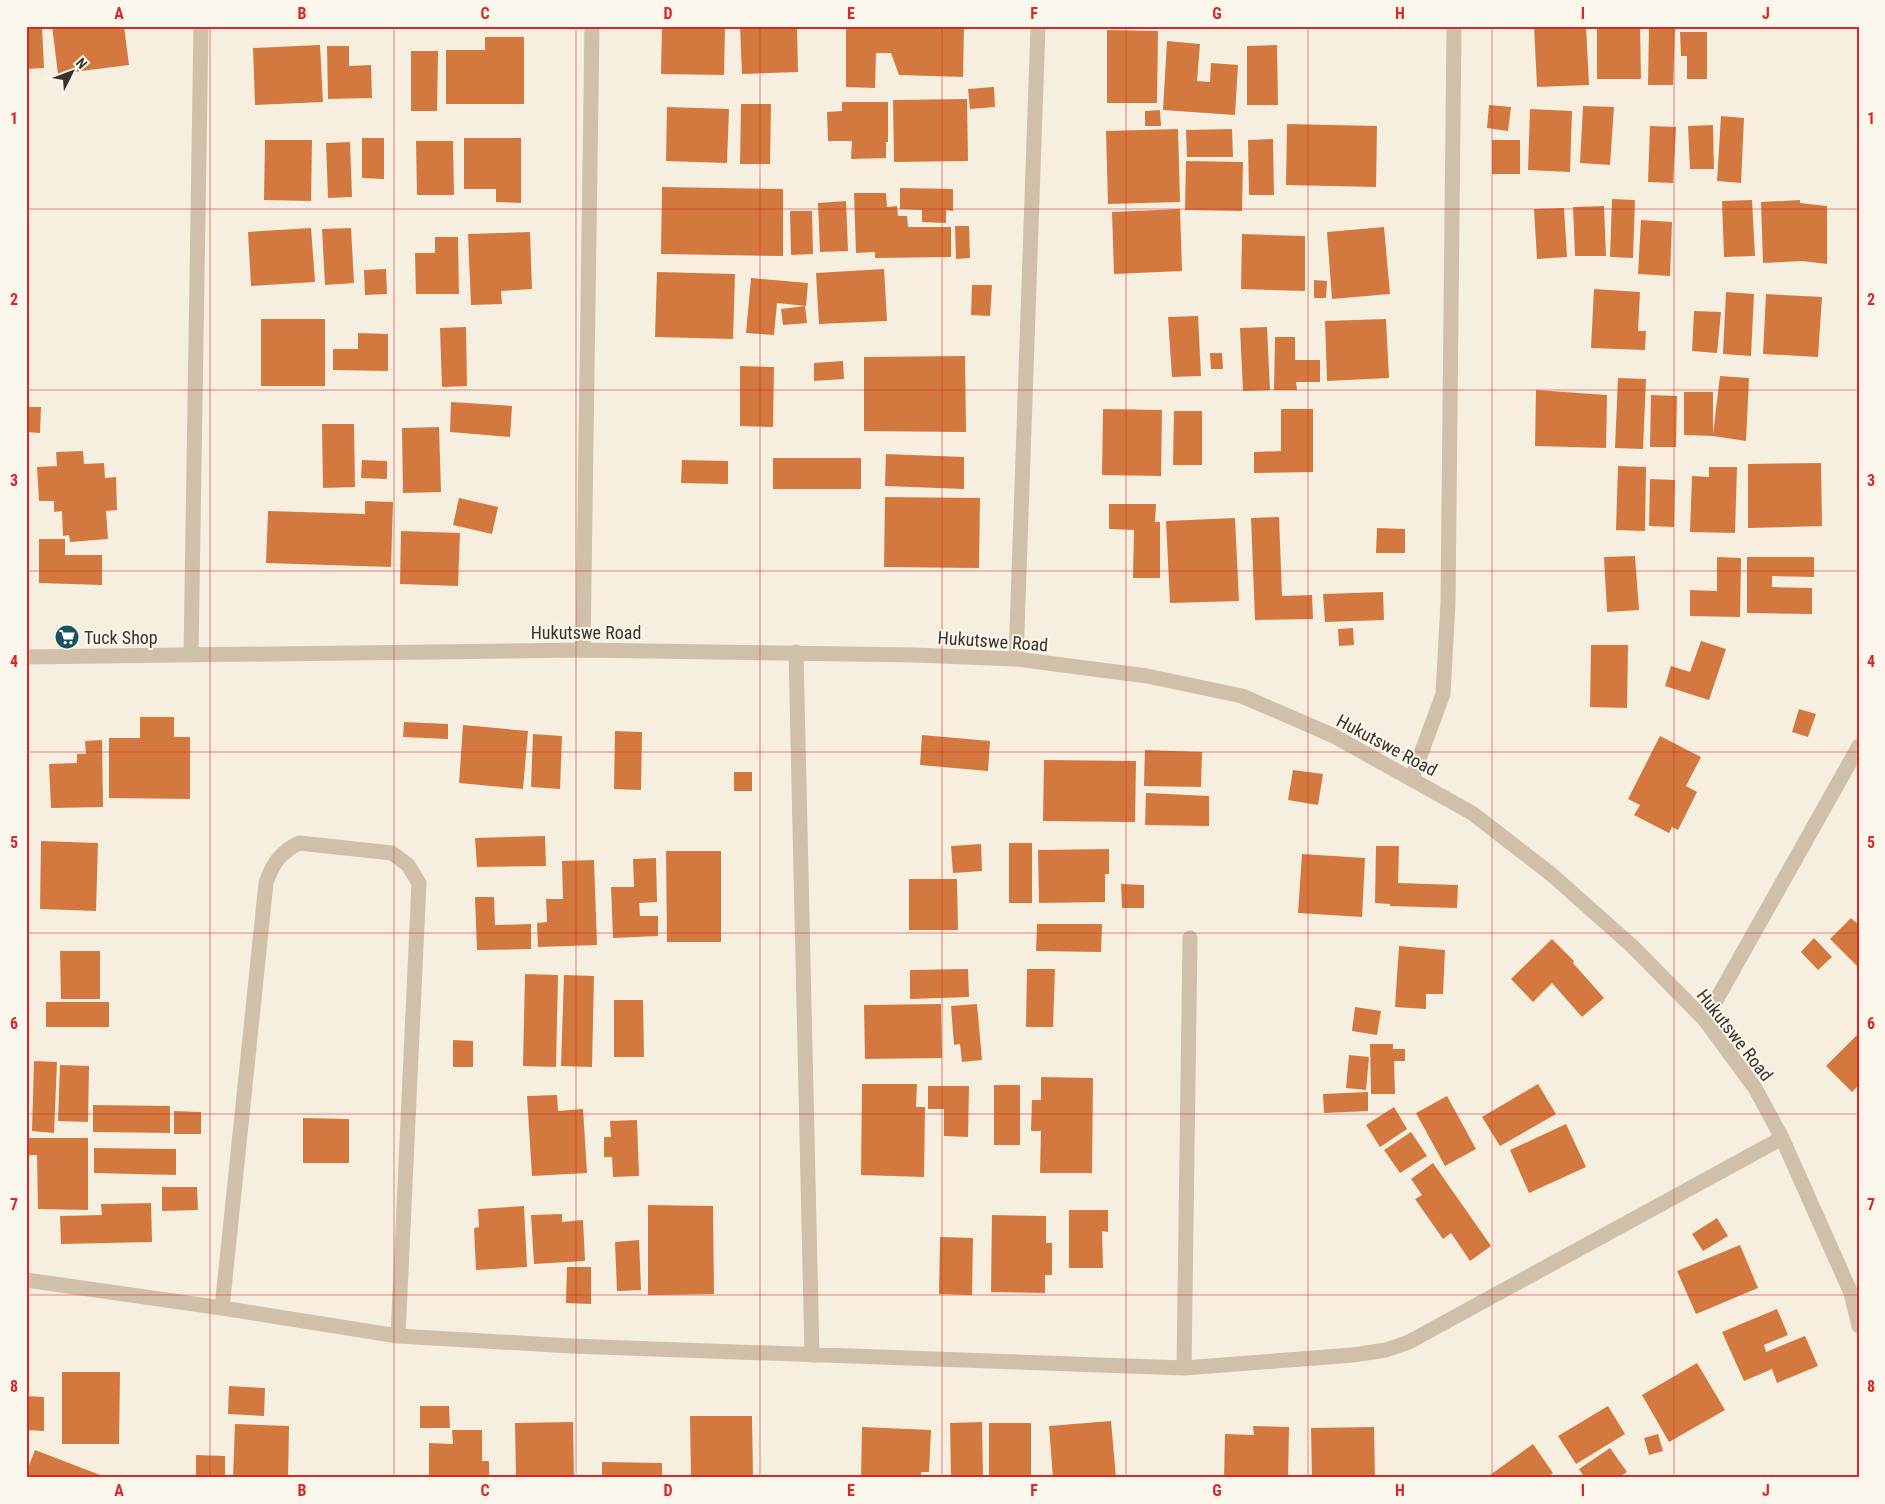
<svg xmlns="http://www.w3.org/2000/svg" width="1885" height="1504" font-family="'Roboto Condensed',sans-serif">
	<rect width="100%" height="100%" fill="#f6eedf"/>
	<path fill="#d3793f" d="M 26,26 L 42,26 L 44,68 L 26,69 Z
		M 52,26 L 124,26 L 129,65 L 58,74 Z
		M 662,26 L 725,26 L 724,75 L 661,74 Z
		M 740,26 L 797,26 L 798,72 L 742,74 Z
		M 846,26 L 964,26 L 963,77 L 899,75 L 891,53 L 876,53 L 875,88 L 846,87 Z
		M 1534,26 L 1586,26 L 1589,85 L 1537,87 Z
		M 1597,26 L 1640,26 L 1641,79 L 1597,79 Z
		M 1649,28 L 1675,28 L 1673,85 L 1648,85 Z
		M 1107,30 L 1158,31 L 1157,103 L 1107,103 Z
		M 1680,32 L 1707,32 L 1707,79 L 1687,79 L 1687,56 L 1681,56 Z
		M 485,37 L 524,37 L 524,104 L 446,104 L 446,50 L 485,50 Z
		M 1167,41 L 1200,44 L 1197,81 L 1210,82 L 1211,63 L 1238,65 L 1235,115 L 1163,110 Z
		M 320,45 L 323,102 L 255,105 L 253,48 Z
		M 1277,45 L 1278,105 L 1247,105 L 1247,46 Z
		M 327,46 L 349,46 L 349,66 L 371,65 L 372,98 L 328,99 Z
		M 411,51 L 438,51 L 437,111 L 411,111 Z
		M 994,87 L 995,107 L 970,109 L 968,89 Z
		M 967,99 L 968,161 L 894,162 L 893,100 Z
		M 842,102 L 888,102 L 888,142 L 886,142 L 886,158 L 851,159 L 852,141 L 828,141 L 827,112 L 842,111 Z
		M 741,104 L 771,104 L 770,164 L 740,164 Z
		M 1489,105 L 1511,107 L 1508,131 L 1487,128 Z
		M 1583,106 L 1614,107 L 1610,165 L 1580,163 Z
		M 667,107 L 729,109 L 727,163 L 666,161 Z
		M 1530,109 L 1572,111 L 1570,172 L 1528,170 Z
		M 1160,110 L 1161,126 L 1145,126 L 1145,111 Z
		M 1721,116 L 1744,118 L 1741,183 L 1717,181 Z
		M 1287,124 L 1377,126 L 1376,187 L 1286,185 Z
		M 1713,125 L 1714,169 L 1690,169 L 1688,126 Z
		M 1650,126 L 1676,127 L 1673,183 L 1648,182 Z
		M 1178,129 L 1180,202 L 1108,204 L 1106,131 Z
		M 1232,129 L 1233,157 L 1187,157 L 1186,130 Z
		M 362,138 L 384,138 L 384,179 L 362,178 Z
		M 464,138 L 521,138 L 521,203 L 496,202 L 496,189 L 464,189 Z
		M 1273,139 L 1274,195 L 1249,195 L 1248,140 Z
		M 265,140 L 312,140 L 311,201 L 264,200 Z
		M 1492,140 L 1520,140 L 1520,174 L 1492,174 Z
		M 416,141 L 453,141 L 454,195 L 417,195 Z
		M 350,142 L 352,197 L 328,198 L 326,143 Z
		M 1186,161 L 1243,162 L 1242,211 L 1185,210 Z
		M 662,187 L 783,189 L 783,256 L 661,254 Z
		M 900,188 L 953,189 L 953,211 L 946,210 L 946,223 L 922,222 L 922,210 L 900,209 Z
		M 854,193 L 886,193 L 887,207 L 897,206 L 898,216 L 907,216 L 908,227 L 951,227 L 951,257 L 875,258 L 875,252 L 856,253 Z
		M 1612,199 L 1635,200 L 1633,258 L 1610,257 Z
		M 1752,200 L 1755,256 L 1724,257 L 1722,201 Z
		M 1800,200 L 1800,203 L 1827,206 L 1827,264 L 1802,261 L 1763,263 L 1761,202 Z
		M 846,201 L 848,251 L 820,252 L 818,203 Z
		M 1604,206 L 1606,256 L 1575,256 L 1573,207 Z
		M 1564,208 L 1567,257 L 1537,259 L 1534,209 Z
		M 1180,209 L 1182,271 L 1114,274 L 1112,212 Z
		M 790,211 L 812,211 L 813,254 L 791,255 Z
		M 1641,220 L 1672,222 L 1670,276 L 1638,274 Z
		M 955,226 L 969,226 L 970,258 L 956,259 Z
		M 1384,227 L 1390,294 L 1332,299 L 1327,232 Z
		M 311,228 L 315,282 L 251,286 L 248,232 Z
		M 351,228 L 354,283 L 325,285 L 322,229 Z
		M 530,232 L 532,289 L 501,291 L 502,304 L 471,305 L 468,234 Z
		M 1242,234 L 1305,236 L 1305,291 L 1241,289 Z
		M 435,237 L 458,237 L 459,294 L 416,294 L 415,253 L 435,253 Z
		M 386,269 L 387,294 L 365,295 L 364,270 Z
		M 884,269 L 887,321 L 819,324 L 816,273 Z
		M 657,272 L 735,274 L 733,339 L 655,337 Z
		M 751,278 L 808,283 L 806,306 L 777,303 L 774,335 L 746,333 Z
		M 1314,280 L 1327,281 L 1326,298 L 1314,298 Z
		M 972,285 L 992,285 L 990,316 L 971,315 Z
		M 1594,289 L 1640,292 L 1638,331 L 1646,331 L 1645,350 L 1591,348 Z
		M 1726,292 L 1754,294 L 1751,356 L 1723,354 Z
		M 1766,294 L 1822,297 L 1818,357 L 1763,354 Z
		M 805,306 L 807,323 L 783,325 L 781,309 Z
		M 1694,311 L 1721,312 L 1717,353 L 1692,351 Z
		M 1198,316 L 1201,376 L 1172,377 L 1168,317 Z
		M 261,319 L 325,319 L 325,386 L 261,386 Z
		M 1386,319 L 1389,378 L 1327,381 L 1325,321 Z
		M 466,327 L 467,386 L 442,387 L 440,328 Z
		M 1267,327 L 1270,390 L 1243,391 L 1240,328 Z
		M 358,333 L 388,334 L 388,371 L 333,370 L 333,349 L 358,349 Z
		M 1275,337 L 1295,337 L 1295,360 L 1320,360 L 1320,382 L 1296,382 L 1297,390 L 1274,390 Z
		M 1210,353 L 1222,353 L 1223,369 L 1211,369 Z
		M 965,356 L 966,432 L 864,431 L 864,357 Z
		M 843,361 L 844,379 L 814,381 L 814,363 Z
		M 740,366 L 774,367 L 773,427 L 740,426 Z
		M 1720,376 L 1749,378 L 1746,441 L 1713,436 L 1684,435 L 1684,392 L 1713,392 L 1713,434 Z
		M 1618,378 L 1646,379 L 1643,449 L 1615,448 Z
		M 1536,390 L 1607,395 L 1606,448 L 1535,446 Z
		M 1651,395 L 1677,396 L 1676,447 L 1650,447 Z
		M 451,402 L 512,406 L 510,437 L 450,432 Z
		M 26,407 L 41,407 L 40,433 L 26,432 Z
		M 1103,409 L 1162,410 L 1161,476 L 1102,475 Z
		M 1281,409 L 1313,409 L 1313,472 L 1254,473 L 1254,452 L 1281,451 Z
		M 1174,411 L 1202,411 L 1202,465 L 1173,465 Z
		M 322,424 L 354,424 L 355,487 L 323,488 Z
		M 439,427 L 441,492 L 403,493 L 402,428 Z
		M 83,451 L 84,464 L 104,463 L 105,478 L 116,477 L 117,510 L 106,511 L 108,539 L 70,542 L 69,535 L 63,536 L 62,511 L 54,512 L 54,501 L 39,501 L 37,467 L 57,466 L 56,452 Z
		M 886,454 L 964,457 L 964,489 L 885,486 Z
		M 773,458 L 861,458 L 861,489 L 773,489 Z
		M 362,460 L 387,461 L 387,479 L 361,478 Z
		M 682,460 L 728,461 L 728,484 L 681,483 Z
		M 1821,463 L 1822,526 L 1748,528 L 1748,464 Z
		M 1618,466 L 1646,467 L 1645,531 L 1616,530 Z
		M 1709,467 L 1737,467 L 1735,533 L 1690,532 L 1692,476 L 1709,477 Z
		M 1650,479 L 1675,480 L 1674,527 L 1649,526 Z
		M 885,497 L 980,498 L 979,568 L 884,567 Z
		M 459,498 L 498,507 L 492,534 L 453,525 Z
		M 365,501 L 393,502 L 391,567 L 266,563 L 268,511 L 365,514 Z
		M 1109,504 L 1156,504 L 1155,522 L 1160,522 L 1160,578 L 1133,578 L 1134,530 L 1109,529 Z
		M 1279,517 L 1282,596 L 1312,595 L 1313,619 L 1255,620 L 1251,518 Z
		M 1235,518 L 1239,601 L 1170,603 L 1166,521 Z
		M 1377,528 L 1405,529 L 1405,553 L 1376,553 Z
		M 401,531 L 460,533 L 458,586 L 400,584 Z
		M 39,539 L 65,539 L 65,555 L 102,555 L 102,585 L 39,583 Z
		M 1635,556 L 1639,610 L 1607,612 L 1604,557 Z
		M 1717,557 L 1741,558 L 1740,617 L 1690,616 L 1690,590 L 1717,591 Z
		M 1747,557 L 1814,557 L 1814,577 L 1772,576 L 1772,587 L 1812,588 L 1812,614 L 1747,613 Z
		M 1383,592 L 1384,620 L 1325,622 L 1323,594 Z
		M 1353,628 L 1354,645 L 1339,646 L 1338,629 Z
		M 1701,641 L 1726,649 L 1709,700 L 1665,686 L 1671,666 L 1690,672 Z
		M 1591,645 L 1628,645 L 1627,708 L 1590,707 Z
		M 1799,709 L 1816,714 L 1808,737 L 1792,732 Z
		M 140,717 L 174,717 L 174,737 L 190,737 L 190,799 L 109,798 L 109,738 L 140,738 Z
		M 404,722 L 448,724 L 448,739 L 403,737 Z
		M 463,725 L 528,731 L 523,789 L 459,783 Z
		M 615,731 L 642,732 L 641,790 L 614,789 Z
		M 533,734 L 562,736 L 560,789 L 531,787 Z
		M 922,735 L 990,741 L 988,771 L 920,765 Z
		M 1660,736 L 1701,757 L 1686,786 L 1697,792 L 1678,830 L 1672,827 L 1669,833 L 1634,815 L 1640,805 L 1628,799 Z
		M 102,740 L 103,807 L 51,808 L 49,764 L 77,763 L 77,754 L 86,754 L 85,741 Z
		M 1145,750 L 1202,752 L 1201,787 L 1144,786 Z
		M 1044,760 L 1136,761 L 1135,822 L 1043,821 Z
		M 1293,770 L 1323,774 L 1318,805 L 1288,800 Z
		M 734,772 L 752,772 L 752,791 L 734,791 Z
		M 1146,793 L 1209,796 L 1209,826 L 1145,825 Z
		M 545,836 L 546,866 L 477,867 L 475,838 Z
		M 41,841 L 98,843 L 96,911 L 40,909 Z
		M 1009,843 L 1032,843 L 1032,903 L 1009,903 Z
		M 981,844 L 982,871 L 953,873 L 951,846 Z
		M 1376,846 L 1399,846 L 1398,883 L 1458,885 L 1457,908 L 1390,906 L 1390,904 L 1375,903 Z
		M 1109,849 L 1109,874 L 1105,874 L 1105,902 L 1039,903 L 1038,850 Z
		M 666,851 L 721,851 L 721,942 L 667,942 Z
		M 1302,854 L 1365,858 L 1362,917 L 1298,913 Z
		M 656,858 L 657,902 L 639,903 L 640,916 L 658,916 L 658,936 L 613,938 L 611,887 L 634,887 L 633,859 Z
		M 594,860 L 597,945 L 538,947 L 537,923 L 547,922 L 546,899 L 563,899 L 562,861 Z
		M 909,879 L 957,879 L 958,930 L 909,930 Z
		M 1121,884 L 1144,885 L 1144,908 L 1122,908 Z
		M 475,897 L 494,897 L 495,925 L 531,924 L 531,949 L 477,950 Z
		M 1851,918 L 1859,925 L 1859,968 L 1830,939 Z
		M 1037,924 L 1102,924 L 1101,952 L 1036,951 Z
		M 1814,938 L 1832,957 L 1818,970 L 1801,952 Z
		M 1552,939 L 1574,961 L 1573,963 L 1604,998 L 1582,1017 L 1552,983 L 1533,1002 L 1511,979 Z
		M 1399,946 L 1445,950 L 1443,994 L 1426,994 L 1426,1009 L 1395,1007 Z
		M 60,951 L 100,951 L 100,999 L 61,999 Z
		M 968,969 L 969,997 L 910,999 L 910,970 Z
		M 1027,969 L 1055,969 L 1053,1027 L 1026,1027 Z
		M 525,974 L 558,975 L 556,1067 L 523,1066 Z
		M 564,975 L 594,976 L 592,1067 L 561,1066 Z
		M 614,1000 L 643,1000 L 644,1057 L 614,1057 Z
		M 46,1002 L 109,1002 L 109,1027 L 46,1027 Z
		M 941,1004 L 942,1058 L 865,1059 L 864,1005 Z
		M 977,1004 L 982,1060 L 962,1062 L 960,1044 L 954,1045 L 951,1006 Z
		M 1355,1007 L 1381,1011 L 1377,1035 L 1352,1031 Z
		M 1859,1033 L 1859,1085 L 1852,1092 L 1826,1066 Z
		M 453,1040 L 473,1041 L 473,1067 L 453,1067 Z
		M 1370,1044 L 1393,1044 L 1393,1049 L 1405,1049 L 1405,1061 L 1394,1061 L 1395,1094 L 1371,1094 Z
		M 1349,1055 L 1369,1057 L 1366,1090 L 1346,1088 Z
		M 34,1061 L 57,1062 L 54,1133 L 32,1131 Z
		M 60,1065 L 89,1066 L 88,1122 L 58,1121 Z
		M 1041,1077 L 1093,1078 L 1092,1173 L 1040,1173 L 1041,1131 L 1031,1131 L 1032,1100 L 1041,1100 Z
		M 862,1084 L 917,1084 L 916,1107 L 925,1107 L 924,1177 L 861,1175 Z
		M 1538,1084 L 1556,1114 L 1500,1146 L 1482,1117 Z
		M 994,1085 L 1020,1085 L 1020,1145 L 994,1145 Z
		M 928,1086 L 969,1086 L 968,1137 L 944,1136 L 944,1109 L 928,1109 Z
		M 1368,1092 L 1368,1111 L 1324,1113 L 1323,1094 Z
		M 557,1095 L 558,1111 L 583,1109 L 587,1173 L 532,1176 L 527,1096 Z
		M 1447,1096 L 1476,1149 L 1445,1166 L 1416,1113 Z
		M 93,1105 L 170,1106 L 170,1133 L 93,1132 Z
		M 1394,1107 L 1407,1129 L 1380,1147 L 1366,1125 Z
		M 174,1111 L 201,1112 L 201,1134 L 174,1134 Z
		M 303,1118 L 349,1119 L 349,1163 L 303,1163 Z
		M 637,1120 L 639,1176 L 613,1177 L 612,1157 L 604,1157 L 604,1137 L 611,1137 L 610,1121 Z
		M 1566,1124 L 1586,1167 L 1529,1193 L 1510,1150 Z
		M 1411,1132 L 1427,1156 L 1400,1173 L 1384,1150 Z
		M 26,1138 L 88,1138 L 88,1210 L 38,1209 L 37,1155 L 26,1155 Z
		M 94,1148 L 176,1149 L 176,1175 L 94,1173 Z
		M 1433,1163 L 1491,1246 L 1470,1261 L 1451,1233 L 1443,1239 L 1415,1199 L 1422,1195 L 1411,1179 Z
		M 162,1187 L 197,1187 L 198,1210 L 162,1211 Z
		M 151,1203 L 152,1242 L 61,1244 L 60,1216 L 102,1215 L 101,1204 Z
		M 648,1205 L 713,1206 L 714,1294 L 648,1295 Z
		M 524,1206 L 527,1267 L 476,1270 L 474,1228 L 479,1227 L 478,1209 Z
		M 1069,1210 L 1108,1210 L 1108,1232 L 1102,1231 L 1103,1268 L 1069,1268 Z
		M 562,1214 L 562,1222 L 583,1220 L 585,1261 L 534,1264 L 531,1215 Z
		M 992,1215 L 1046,1216 L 1046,1243 L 1052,1243 L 1052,1275 L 1045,1275 L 1045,1293 L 991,1292 Z
		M 1717,1218 L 1728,1236 L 1703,1251 L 1692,1234 Z
		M 940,1237 L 973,1238 L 972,1295 L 939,1294 Z
		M 639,1240 L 641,1290 L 617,1291 L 615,1242 Z
		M 1740,1245 L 1758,1288 L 1696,1314 L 1677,1271 Z
		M 567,1267 L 591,1267 L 591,1304 L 566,1303 Z
		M 1777,1309 L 1788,1335 L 1764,1345 L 1766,1352 L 1805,1336 L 1818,1366 L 1777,1383 L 1772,1369 L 1744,1381 L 1722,1332 Z
		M 1697,1363 L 1725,1410 L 1669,1442 L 1642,1395 Z
		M 62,1372 L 120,1372 L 119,1444 L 62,1444 Z
		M 229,1386 L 265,1388 L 264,1416 L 228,1414 Z
		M 26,1396 L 44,1397 L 44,1431 L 26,1430 Z
		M 420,1406 L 449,1406 L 450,1428 L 420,1428 Z
		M 1608,1406 L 1625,1434 L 1576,1464 L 1558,1436 Z
		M 690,1416 L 752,1416 L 753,1478 L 691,1478 Z
		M 1111,1421 L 1116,1478 L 1053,1478 L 1049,1426 Z
		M 573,1422 L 574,1478 L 516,1478 L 515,1423 Z
		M 982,1422 L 983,1478 L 951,1478 L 950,1423 Z
		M 989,1423 L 1031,1423 L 1031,1478 L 989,1478 Z
		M 235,1424 L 289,1426 L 288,1478 L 233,1478 Z
		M 1253,1426 L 1289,1427 L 1288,1478 L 1224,1478 L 1225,1434 L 1254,1435 Z
		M 862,1427 L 931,1430 L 929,1472 L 921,1472 L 921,1478 L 861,1478 Z
		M 1374,1427 L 1375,1478 L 1312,1478 L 1311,1428 Z
		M 452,1430 L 482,1430 L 482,1461 L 489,1461 L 489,1478 L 429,1478 L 429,1443 L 453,1444 Z
		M 1658,1434 L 1663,1451 L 1649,1455 L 1644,1438 Z
		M 1533,1444 L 1553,1473 L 1546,1478 L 1486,1478 Z
		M 1610,1448 L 1627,1472 L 1618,1478 L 1585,1478 L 1579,1469 Z
		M 35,1450 L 108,1478 L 28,1478 L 26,1477 L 26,1473 Z
		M 196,1455 L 225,1456 L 225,1478 L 196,1478 Z
		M 602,1462 L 662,1463 L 662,1478 L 602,1478 Z"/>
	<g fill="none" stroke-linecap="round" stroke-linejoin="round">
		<path stroke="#d0c0a9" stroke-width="15" d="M 583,650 L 592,26
			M 796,652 L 812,1355
			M 191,655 L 201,26
			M 26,657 L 583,650 L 915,655 L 1016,659 L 1147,676 L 1242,696 L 1334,736 L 1472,813 L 1551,874 L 1632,946 L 1705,1020 L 1755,1088 L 1782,1138 L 1851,1293 L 1859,1326
			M 1016,659 L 1038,26
			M 1412,778 L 1443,694 L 1448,603 L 1454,26
			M 1705,1020 L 1859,746
			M 26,1280 L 222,1308 L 398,1336 L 571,1346 L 1184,1368 L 1353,1355 L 1386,1350 L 1409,1342 L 1782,1138
			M 222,1308 L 266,883 C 272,864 281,852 299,843 L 392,853 L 408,865 L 419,883 L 398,1336
			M 1184,1368 L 1190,938"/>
	</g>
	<path fill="none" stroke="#d62828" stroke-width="1" stroke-opacity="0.55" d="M 210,26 L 210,1478M 394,26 L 394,1478M 576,26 L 576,1478M 760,26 L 760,1478M 942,26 L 942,1478M 1126,26 L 1126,1478M 1308,26 L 1308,1478M 1492,26 L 1492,1478M 1674,26 L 1674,1478M 26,209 L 1859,209M 26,390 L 1859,390M 26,571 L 1859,571M 26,752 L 1859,752M 26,933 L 1859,933M 26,1114 L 1859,1114M 26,1295 L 1859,1295"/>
	<defs>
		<symbol id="supermarket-disc" viewBox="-11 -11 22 22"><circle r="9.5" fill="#195363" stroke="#fcf7ec"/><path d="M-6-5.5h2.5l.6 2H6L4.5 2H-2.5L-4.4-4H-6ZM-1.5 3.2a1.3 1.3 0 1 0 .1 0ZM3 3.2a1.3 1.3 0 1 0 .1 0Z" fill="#fff"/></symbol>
	</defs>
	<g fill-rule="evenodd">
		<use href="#supermarket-disc" x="53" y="623" width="28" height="28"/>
	</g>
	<g text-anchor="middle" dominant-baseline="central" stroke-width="4" stroke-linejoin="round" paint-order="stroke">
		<g font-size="18" fill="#3c3229" stroke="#fcf7ec">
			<text x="586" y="632">Hukutswe Road</text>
			<text transform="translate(993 641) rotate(4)">Hukutswe Road</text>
			<text transform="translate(1387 745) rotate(28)">Hukutswe Road</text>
			<text transform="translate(1735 1035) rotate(52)">Hukutswe Road</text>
		</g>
		<g font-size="18" fill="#3c3229" stroke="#fcf7ec" text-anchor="start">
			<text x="84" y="637">Tuck Shop</text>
		</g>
	</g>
	<rect width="1885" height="1504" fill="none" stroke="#fcf7ec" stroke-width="55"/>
	<g transform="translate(72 72) rotate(48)" stroke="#fcf7ec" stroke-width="4" paint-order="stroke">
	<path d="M0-4L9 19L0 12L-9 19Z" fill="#3c3229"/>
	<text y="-8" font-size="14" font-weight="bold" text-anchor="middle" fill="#3c3229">N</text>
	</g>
	<rect x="28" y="28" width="1830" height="1448" fill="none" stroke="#d62828" stroke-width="2"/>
	<g font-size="16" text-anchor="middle" font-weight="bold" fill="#d62828">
		<text x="119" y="19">A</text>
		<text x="302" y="19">B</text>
		<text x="485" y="19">C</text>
		<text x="668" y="19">D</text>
		<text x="851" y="19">E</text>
		<text x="1034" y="19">F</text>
		<text x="1217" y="19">G</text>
		<text x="1400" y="19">H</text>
		<text x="1583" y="19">I</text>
		<text x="1766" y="19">J</text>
		<text x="14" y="124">1</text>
		<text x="1871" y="124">1</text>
		<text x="14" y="305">2</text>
		<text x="1871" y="305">2</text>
		<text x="14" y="486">3</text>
		<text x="1871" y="486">3</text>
		<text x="14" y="667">4</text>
		<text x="1871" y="667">4</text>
		<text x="14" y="848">5</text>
		<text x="1871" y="848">5</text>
		<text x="14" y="1029">6</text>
		<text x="1871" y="1029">6</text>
		<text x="14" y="1210">7</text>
		<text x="1871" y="1210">7</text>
		<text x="14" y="1392">8</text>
		<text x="1871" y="1392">8</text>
		<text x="119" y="1496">A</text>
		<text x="302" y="1496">B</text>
		<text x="485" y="1496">C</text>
		<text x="668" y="1496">D</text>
		<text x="851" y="1496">E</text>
		<text x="1034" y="1496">F</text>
		<text x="1217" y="1496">G</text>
		<text x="1400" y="1496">H</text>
		<text x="1583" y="1496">I</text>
		<text x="1766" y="1496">J</text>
	</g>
</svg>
